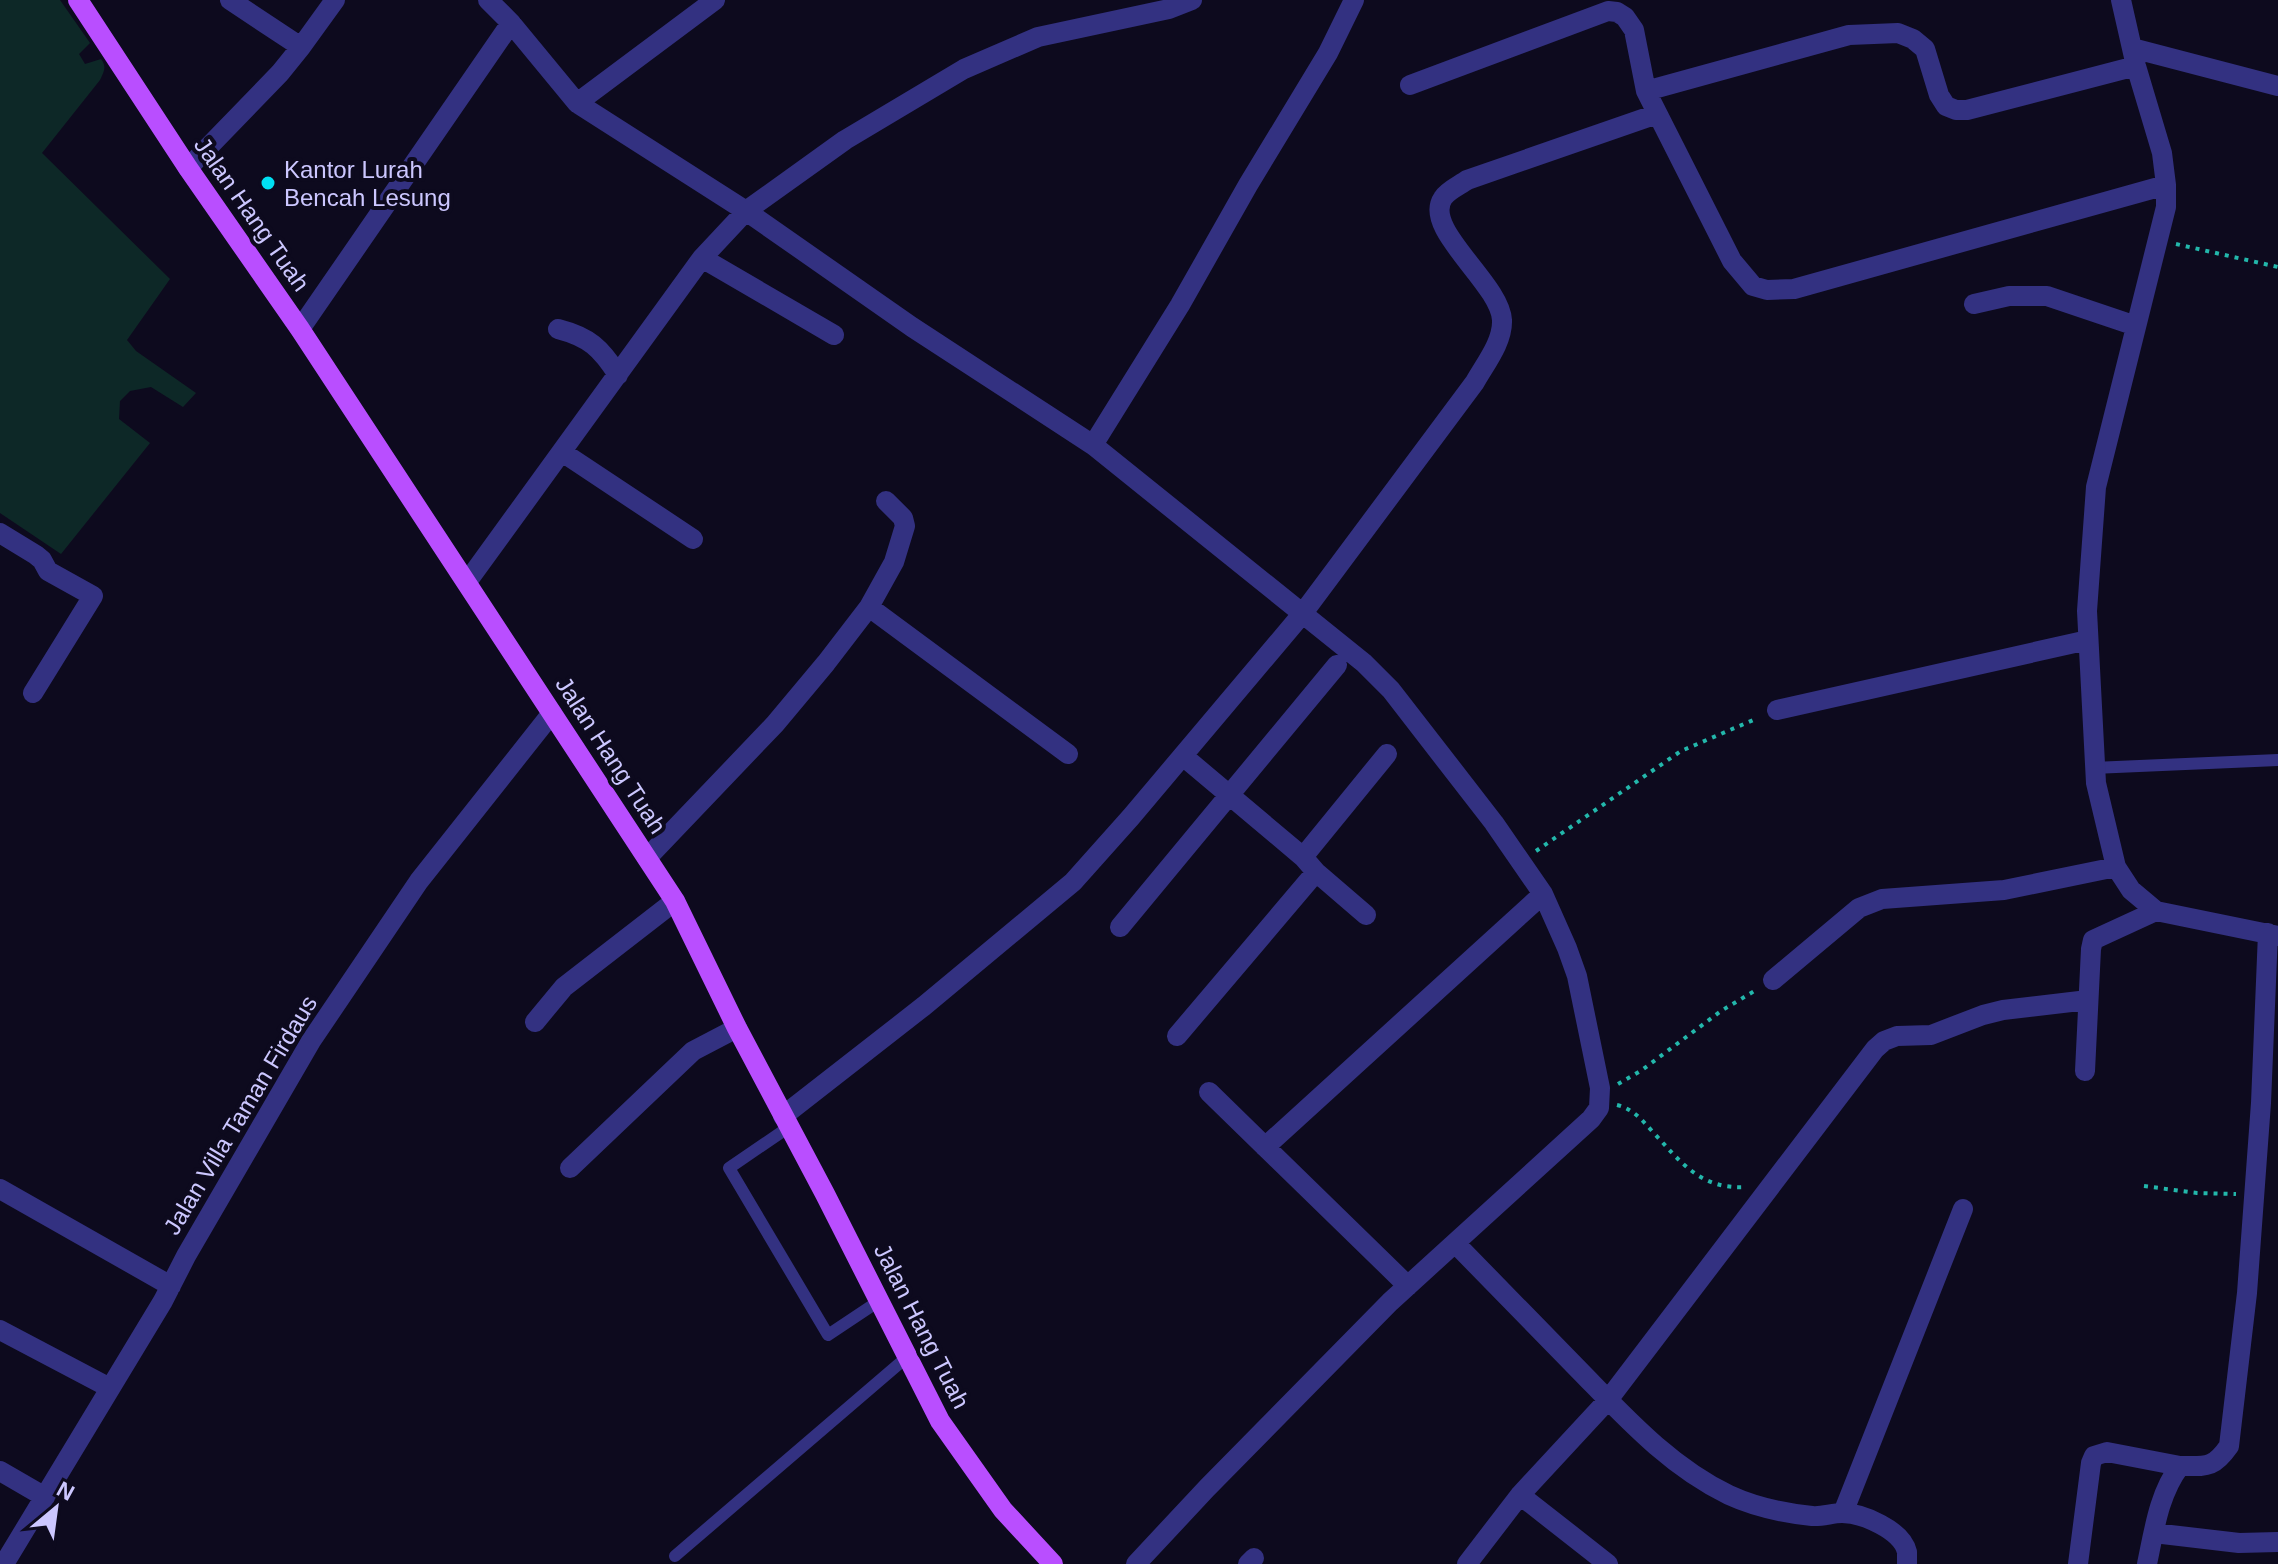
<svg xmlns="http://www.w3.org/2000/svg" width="2278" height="1564" font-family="Arial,sans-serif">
	<rect width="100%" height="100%" fill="#0d0a1e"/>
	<path fill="#0d2827" d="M 0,0 L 60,0 L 90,43 L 79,54 L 85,64 L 101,59 C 107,67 104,71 100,80 L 42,153 L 170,279 L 127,340 L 136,351 L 196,393 L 183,407 L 151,387 L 130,391 L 120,401 L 119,419 L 150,443 L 61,554 L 0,513 Z"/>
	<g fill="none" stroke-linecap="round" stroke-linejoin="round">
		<path stroke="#23b7ab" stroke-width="4" stroke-dasharray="4 6" stroke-linecap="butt" d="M 2176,244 L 2278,267
			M 1536,851 L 1681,751 L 1758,718
			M 1618,1084 L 1642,1070 L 1721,1011 L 1756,990
			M 1617,1105 C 1633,1109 1641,1119 1652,1131 C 1680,1161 1700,1190 1746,1187
			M 2144,1186 L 2197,1193 L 2236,1194"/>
		<path stroke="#333181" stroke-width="12" d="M 2093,768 L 2278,760
			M 789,1127 L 729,1168 L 828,1335 L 879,1301
			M 675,1556 L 907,1357"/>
		<path stroke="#333181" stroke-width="20" d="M 230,0 L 301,47
			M 488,0 L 511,23 L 577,103 L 746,211 L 912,327 L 1093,445 L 1364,663 L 1391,690 L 1494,823 L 1543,894 L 1567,948 L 1577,976 L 1600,1088 L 1599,1108 L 1591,1119 L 1390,1302 L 1207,1488 L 1136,1564
			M 2121,0 L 2136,66 L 2162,153 L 2166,185 L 2166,207 L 2096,487 L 2087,611 L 2096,783 L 2116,867 L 2131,890 L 2156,911 L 2278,936
			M 2132,48 L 2278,86
			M 1410,85 L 1608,11 L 1617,12 L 1625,17 L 1634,30 L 1646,91 L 1732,261 L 1753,286 L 1767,290 L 1794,289 L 2166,185
			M 1646,91 L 1849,35 L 1898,33 L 1913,39 L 1925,49 L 1939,95 L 1946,106 L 1956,110 L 1967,110 L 2136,66
			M 577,103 L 715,0
			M 188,168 L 280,73 L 301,47 L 335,0
			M 702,258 L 834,335
			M 1974,304 L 2009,296 L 2047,296 L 2136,326
			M 300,329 L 511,23
			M 558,329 C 589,337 601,348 618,375
			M 1093,445 L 1180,305 L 1248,185 L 1328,53 L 1354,0
			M 562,452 L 693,539
			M 0,533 L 36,555 L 42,560 L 48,571 L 93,596 L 33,693
			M 467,582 L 702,258 L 746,211 L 845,140 L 964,69 L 1038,37 L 1169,9 L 1192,0
			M 869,607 L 1068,754
			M 1777,710 L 2088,640
			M 1183,756 L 1303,857 L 1316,872 L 1366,915
			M 1303,857 L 1387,754
			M 647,858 L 775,724 L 826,663 L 869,607 L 894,562 L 905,526 L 903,518 L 886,501
			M 1120,927 L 1337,665
			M 1773,980 L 1859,908 L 1882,899 L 2004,890 L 2116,867
			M 535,1022 L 564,987 L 675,901
			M 1177,1036 L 1316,872
			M 2085,1071 L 2091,949 L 2093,940 L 2156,911
			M 1209,1092 L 1408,1286
			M 783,1116 L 924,1006 L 1073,882 L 1131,817 L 1303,613 L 1475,382 C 1485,364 1503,342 1502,320 C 1500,283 1422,229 1443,198 C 1447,191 1460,185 1467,180 L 1657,114
			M 1265,1147 L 1543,894
			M 570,1168 L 693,1051 L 737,1028
			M 0,1189 L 171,1286
			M 1455,1243 C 1497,1286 1538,1328 1579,1370 C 1625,1417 1669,1466 1729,1495 C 1755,1507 1783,1513 1812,1516 C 1822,1517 1832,1513 1842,1513 C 1862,1513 1902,1530 1907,1552 C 1907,1556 1907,1560 1907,1564
			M 0,1330 L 110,1388
			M 0,1471 L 45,1497
			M 1520,1495 L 1608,1564
			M 1843,1513 L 1963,1209
			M 2154,1533 L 2239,1543 L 2278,1542
			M 4,1564 L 163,1301 L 186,1256 L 311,1041 L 419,881 L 552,713
			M 1248,1564 L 1254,1558
			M 1467,1564 L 1520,1495 L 1608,1400 L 1875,1049 L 1884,1041 L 1897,1036 L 1931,1035 L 1983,1015 L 2003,1010 L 2088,1000
			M 2078,1564 L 2091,1463 L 2094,1456 L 2107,1452 L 2180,1466
			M 2147,1564 C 2154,1531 2159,1493 2180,1466 C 2206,1466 2213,1469 2229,1446 L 2247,1293 L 2261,1103 L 2268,933"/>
		<path stroke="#b94eff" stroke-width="20" d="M 78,0 L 188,168 L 300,329 L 675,901 L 737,1028 L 825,1194 L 940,1421 L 1003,1510 L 1053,1564"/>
	</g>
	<circle fill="#00dff2" stroke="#0d0a1e" stroke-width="3" cx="268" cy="183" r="8"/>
	<g text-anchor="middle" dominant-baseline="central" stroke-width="8" stroke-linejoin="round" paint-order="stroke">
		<g font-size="24" fill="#ccc7ff" stroke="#0d0a1e" text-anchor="start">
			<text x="284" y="169">Kantor Lurah<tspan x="284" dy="28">Bencah Lesung</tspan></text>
		</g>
		<g font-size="24" fill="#ccc7ff" stroke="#0d0a1e">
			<text transform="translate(252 214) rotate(55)">Jalan Hang Tuah</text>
			<text transform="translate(611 755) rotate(57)">Jalan Hang Tuah</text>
			<text transform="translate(240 1115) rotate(-59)">Jalan Villa Taman Firdaus</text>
			<text transform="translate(922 1326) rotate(63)">Jalan Hang Tuah</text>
		</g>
	</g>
	<g transform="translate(56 1508) rotate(29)" stroke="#0d0a1e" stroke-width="6" paint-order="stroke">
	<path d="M0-6L14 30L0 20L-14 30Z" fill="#ccc7ff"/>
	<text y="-12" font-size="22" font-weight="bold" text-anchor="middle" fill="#ccc7ff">N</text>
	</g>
</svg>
